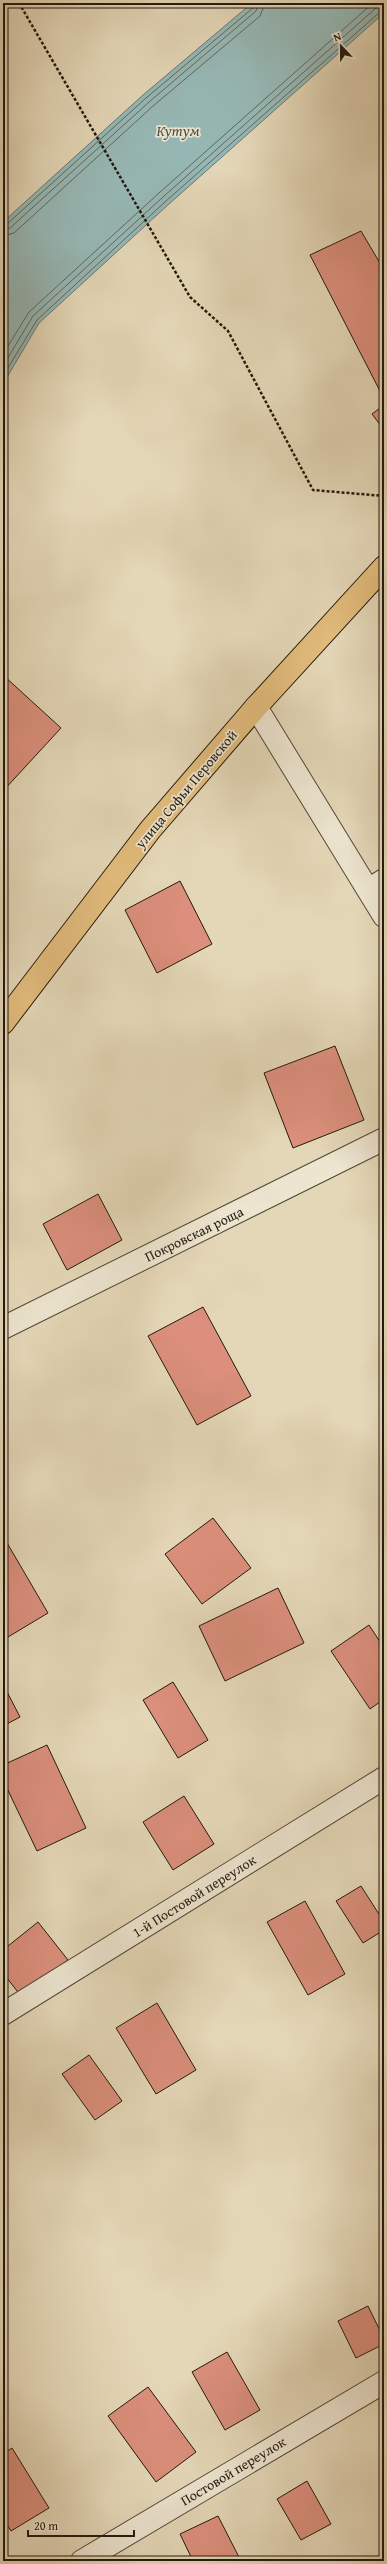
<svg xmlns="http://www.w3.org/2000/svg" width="387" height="2564" font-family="'Gentium Book Plus',serif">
	<rect width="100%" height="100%" fill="#e4d7b7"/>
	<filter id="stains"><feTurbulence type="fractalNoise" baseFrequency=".005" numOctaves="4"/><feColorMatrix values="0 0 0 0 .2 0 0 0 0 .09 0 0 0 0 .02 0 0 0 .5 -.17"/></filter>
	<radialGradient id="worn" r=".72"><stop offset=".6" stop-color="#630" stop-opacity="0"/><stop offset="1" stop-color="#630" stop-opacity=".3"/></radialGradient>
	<path fill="#97b8b5" stroke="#687872" d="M 252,3 L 384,3 L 384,13 L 169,204 L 39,323 L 3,384 L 3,222 L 143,95 Z"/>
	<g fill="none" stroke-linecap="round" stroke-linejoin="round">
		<path stroke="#5c6861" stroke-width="1" d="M 3,225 L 7,224 L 146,98 L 253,8 L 254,3
			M 3,230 L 10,228 L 149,102 L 256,11 L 259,3
			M 3,236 L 14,233 L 153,106 L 260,16 L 265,3
			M 3,354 L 29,312 L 159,193 L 373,3
			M 3,366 L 33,316 L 163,197 L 376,8 L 384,6
			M 3,376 L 37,320 L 166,201 L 380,12 L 384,11"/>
	</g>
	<path fill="#db8f7c" stroke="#22190d" d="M 361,231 L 384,270 L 384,391 L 381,393 L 310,255 Z
		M 384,405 L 384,430 L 372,414 Z
		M 3,675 L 61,728 L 3,791 Z
		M 180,881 L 212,944 L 157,973 L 125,910 Z
		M 335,1046 L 364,1120 L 293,1148 L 264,1073 Z
		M 98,1194 L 122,1240 L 67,1270 L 43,1224 Z
		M 203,1307 L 251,1396 L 197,1425 L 148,1336 Z
		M 213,1518 L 251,1568 L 202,1604 L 165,1554 Z
		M 3,1536 L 48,1613 L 3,1640 Z
		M 278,1588 L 304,1643 L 225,1681 L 199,1626 Z
		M 369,1625 L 384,1648 L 384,1699 L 370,1709 L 331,1651 Z
		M 173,1682 L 208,1740 L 178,1758 L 143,1700 Z
		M 3,1684 L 20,1717 L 3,1726 Z
		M 47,1745 L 86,1828 L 37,1851 L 3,1780 L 3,1765 Z
		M 184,1796 L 214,1844 L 173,1870 L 143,1822 Z
		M 361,1886 L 384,1922 L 384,1930 L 363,1943 L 336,1901 Z
		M 305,1901 L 345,1974 L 308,1995 L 267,1922 Z
		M 38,1922 L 68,1960 L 21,1996 L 3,1973 L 3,1950 Z
		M 157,2003 L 196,2070 L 156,2094 L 116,2028 Z
		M 89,2055 L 122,2101 L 95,2120 L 62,2074 Z
		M 368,2306 L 384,2339 L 384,2344 L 356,2358 L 338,2321 Z
		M 227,2352 L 260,2410 L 225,2430 L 192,2372 Z
		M 148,2387 L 196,2452 L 156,2482 L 108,2416 Z
		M 12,2448 L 49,2508 L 11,2531 L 3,2518 L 3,2454 Z
		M 307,2481 L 331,2524 L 301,2540 L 277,2499 Z
		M 218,2516 L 241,2561 L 193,2561 L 180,2534 Z"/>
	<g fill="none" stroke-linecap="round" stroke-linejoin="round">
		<defs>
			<path id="minor" d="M 256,707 L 368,890
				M 384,880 L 368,890 L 384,916
				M 3,1328 L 384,1139
				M 3,2014 L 384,1778
				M 82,2561 L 384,2382"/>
			<path id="major" d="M 3,1023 L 150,830 L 256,707 L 384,567"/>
		</defs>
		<use href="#minor" stroke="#524838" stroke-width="24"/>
		<use href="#major" stroke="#22190d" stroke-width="24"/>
		<path stroke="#22190d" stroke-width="2.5" stroke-dasharray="3 2" stroke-linecap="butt" d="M 19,3 L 190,297 L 228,331 L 313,490 L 384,496"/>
		<use href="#minor" stroke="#ede5d0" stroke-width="22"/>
		<use href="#major" stroke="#e2bc7c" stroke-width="22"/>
	</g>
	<g text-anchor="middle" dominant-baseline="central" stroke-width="3.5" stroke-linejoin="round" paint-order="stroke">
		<g font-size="14" fill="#22190d" stroke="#ede5d0">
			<text transform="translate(186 789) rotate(-50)">улица Софьи Перовской</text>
			<text transform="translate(194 1234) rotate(-26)">Покровская роща</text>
			<text transform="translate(194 1896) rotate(-32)">1-й Постовой переулок</text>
			<text transform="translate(233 2471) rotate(-31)">Постовой переулок</text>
		</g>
		<g font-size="15" font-style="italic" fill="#4b5148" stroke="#ede5d0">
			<text x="178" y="130">Кутум</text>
		</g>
	</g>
	<rect width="387" height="2564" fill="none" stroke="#e4d7b7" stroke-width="16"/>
	<rect x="4" y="4" width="379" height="2556" fill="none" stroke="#22190d" stroke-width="2"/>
	<rect x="8" y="8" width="371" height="2548" fill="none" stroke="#22190d"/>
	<g transform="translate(341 46) rotate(338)" stroke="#ede5d0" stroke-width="3" paint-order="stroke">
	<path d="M0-3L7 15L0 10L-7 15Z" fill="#22190d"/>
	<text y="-6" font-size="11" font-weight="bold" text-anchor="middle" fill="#22190d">N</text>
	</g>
	<path d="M28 2530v6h106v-6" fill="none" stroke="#22190d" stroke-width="2"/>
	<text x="34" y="2530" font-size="12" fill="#22190d" stroke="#ede5d0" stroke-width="3" paint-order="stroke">20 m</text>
	<rect width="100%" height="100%" filter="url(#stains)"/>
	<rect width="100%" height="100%" fill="url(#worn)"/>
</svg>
